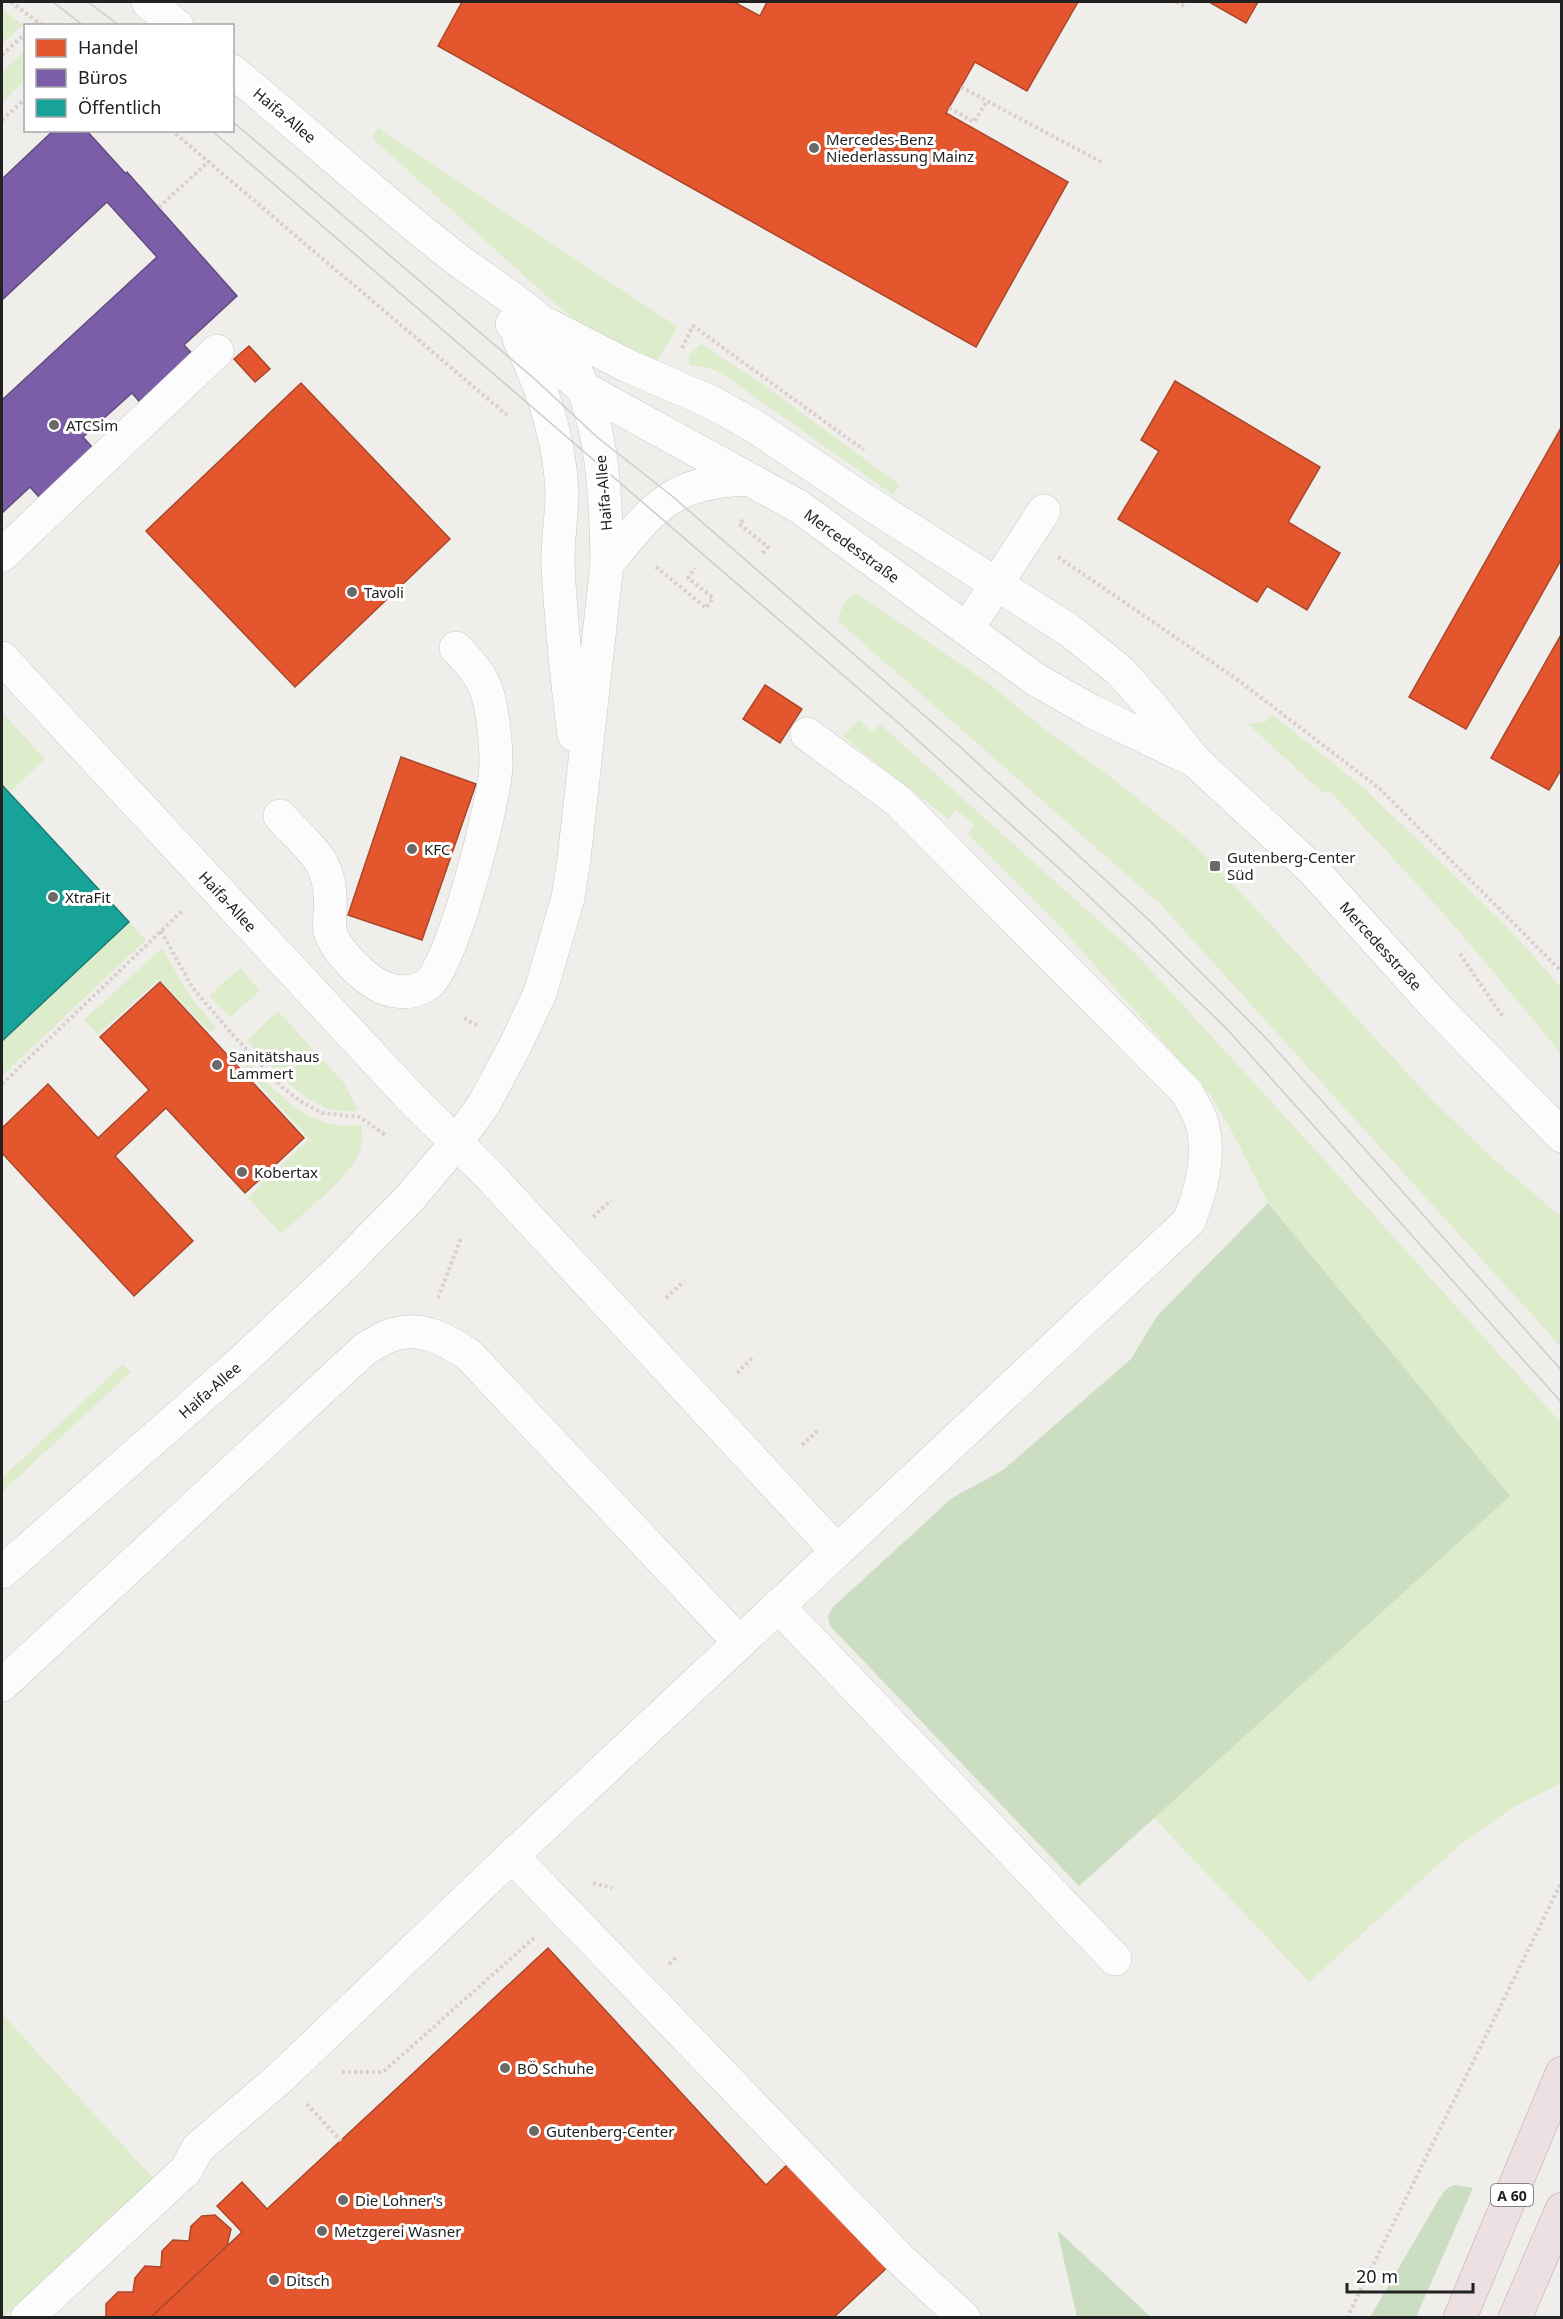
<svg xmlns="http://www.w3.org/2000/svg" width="1563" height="2319" font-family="'Noto Sans',sans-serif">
	<rect width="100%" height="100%" fill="#f0eeeb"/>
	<path fill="#ddeccb" d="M 2,9 L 23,25 L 2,44 Z
		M 25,51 L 25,80 L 2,103 L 2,72 Z
		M 378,128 L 678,327 L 656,361 L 588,330 L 552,301 L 372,138 Z
		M 701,344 L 761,383 L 900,485 L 893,495 L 721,373 L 711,369 L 689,365 L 689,355 Z
		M 855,593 L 987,682 L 1048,732 L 1106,773 L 1189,840 L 1231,882 L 1433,1101 L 1498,1163 L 1561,1217 L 1561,1347 L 1161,905 L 838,621 C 840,609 845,600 855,593 Z
		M 2,712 L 45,759 L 9,793 L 2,785 Z
		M 1273,715 L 1363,787 L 1508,928 L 1561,987 L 1561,1054 C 1487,962 1411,874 1328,790 L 1324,794 L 1248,724 L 1265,722 Z
		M 859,720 L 872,732 L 880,724 L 1136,954 L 1310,1144 L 1561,1423 L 1561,1783 L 1512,1808 L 1461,1844 L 1309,1982 L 1153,1817 L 1509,1496 L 1268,1203 L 1235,1137 L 1211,1096 L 1058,924 L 968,834 L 974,824 L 956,810 L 948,819 L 843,736 Z
		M 129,922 L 146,940 L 2,1076 L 2,1041 Z
		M 162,948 L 192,999 L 216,1027 L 210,1032 L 159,979 L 98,1034 L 84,1020 Z
		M 240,968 L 260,990 L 230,1018 L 209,996 Z
		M 278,1011 L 345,1084 L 358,1111 C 351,1111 342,1112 334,1110 C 298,1101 271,1066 247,1040 Z
		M 237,1049 C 261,1076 288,1110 324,1122 C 335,1127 350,1125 361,1125 C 362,1134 363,1144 359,1153 C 351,1176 301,1215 281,1234 L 248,1198 L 309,1139 L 232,1054 Z
		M 123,1364 L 131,1372 L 2,1492 L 2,1478 Z
		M 2,2014 L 153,2178 L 3,2318 L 2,2317 Z"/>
	<path fill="#cbdec1" d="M 1268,1203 L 1510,1496 L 1079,1886 L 830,1626 L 828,1616 L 833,1607 L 952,1498 L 1003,1470 L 1131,1359 L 1157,1316 Z
		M 1454,2185 L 1473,2188 L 1416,2317 L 1370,2317 L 1439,2199 L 1446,2189 Z
		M 1057,2230 L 1151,2317 L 1077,2317 Z"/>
	<path fill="#e4572e" stroke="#aa472a" stroke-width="1.5" d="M 462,2 L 734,2 L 760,16 L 767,2 L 1078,2 L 1027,91 L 975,62 L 946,113 L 1068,182 L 976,347 L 438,46 Z
		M 1209,2 L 1258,2 L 1246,23 Z
		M 249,346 L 270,369 L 255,382 L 234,359 Z
		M 1175,381 L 1320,467 L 1288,522 L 1340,553 L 1307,610 L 1267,586 L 1257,602 L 1118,519 L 1159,451 L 1141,440 Z
		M 301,383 L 450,539 L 295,687 L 146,531 Z
		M 1562,426 L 1562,558 L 1466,729 L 1409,697 Z
		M 1562,633 L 1562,768 L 1549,790 L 1491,758 Z
		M 765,685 L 802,709 L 780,743 L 743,719 Z
		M 401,757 L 476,784 L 422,940 L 348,915 Z
		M 160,982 L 304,1138 L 245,1193 L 166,1108 L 115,1156 L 193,1241 L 134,1296 L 2,1153 L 2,1128 L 48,1084 L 98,1138 L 149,1090 L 100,1037 Z
		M 548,1948 L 766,2185 L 793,2159 L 890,2265 L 833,2318 L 150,2318 L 242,2232 L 217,2206 L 242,2182 L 267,2209 Z
		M 215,2215 L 231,2229 L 227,2246 L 150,2318 L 106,2318 L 106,2304 L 118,2292 L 133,2292 L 135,2278 L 145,2266 L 161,2267 L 162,2251 L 173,2240 L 189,2241 L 191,2226 L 202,2216 Z"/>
	<path fill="#7b5ea7" stroke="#604c7f" stroke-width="1.5" d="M 54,130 L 86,130 L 126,174 L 127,172 L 237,296 L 184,345 L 202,364 L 149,413 L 132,393 L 83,437 L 101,457 L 47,506 L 30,487 L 2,513 L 2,400 L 157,257 L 107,202 L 2,300 L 2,179 Z"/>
	<path fill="#17a398" stroke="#1a7c75" stroke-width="1.5" d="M 2,785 L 129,922 L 2,1041 Z"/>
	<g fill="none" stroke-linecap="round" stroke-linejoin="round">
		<defs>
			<g id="minor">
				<path d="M 148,2 L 177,26"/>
				<path id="s1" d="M 512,324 L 539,352 L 583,388 L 798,506 L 1035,679 L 1091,711 L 1191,759"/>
				<path id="s2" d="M 548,325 L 628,366 L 711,402 L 754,426 L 864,500 L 1069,630 L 1120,671 L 1154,709 L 1195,761 L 1312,869 L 1440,1011 L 1562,1136"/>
				<path d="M 519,339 C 542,386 560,440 562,493 C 562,517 557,542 558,566 C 561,623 567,679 574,735"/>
				<path d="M 2,555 L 217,351"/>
				<path d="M 607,564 C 654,507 670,482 748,479"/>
				<path d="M 967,629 L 1044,511"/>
				<path id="s3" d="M 2,658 L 410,1097 L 487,1173 L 837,1551"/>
				<path d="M 280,816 C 291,829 315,850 322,864 C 330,879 331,896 330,912 C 330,918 329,925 330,931 C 334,948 358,972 373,982 C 389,993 412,996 428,984 C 452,966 496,798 496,764 C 496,744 493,711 487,692 C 481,674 468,661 456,648"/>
				<path id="s4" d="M 2,1572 L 239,1364 L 336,1273 L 410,1198 L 456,1143 L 484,1104 L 515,1046 L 540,993 L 568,898 L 574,859 L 607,564 C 606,490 603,408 561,345 C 538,310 482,280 449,253 C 375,195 305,131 232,71"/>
				<path d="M 778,1606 L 1115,1959"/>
				<path d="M 2,1685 L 366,1348 C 375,1344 385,1336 395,1334 C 423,1326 446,1340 469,1355 L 740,1643"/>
				<path d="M 512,1856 L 899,2258 L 964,2318"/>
				<path d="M 27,2318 L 186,2170 L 198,2148 L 281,2077 L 512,1856 L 1189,1221 C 1201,1191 1210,1159 1203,1127 C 1201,1115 1192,1103 1187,1092 L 897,800 L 807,734"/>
			</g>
			<path id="highway" d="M 1460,2318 L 1562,2073
				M 1515,2318 L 1562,2209"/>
		</defs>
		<use href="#minor" stroke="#c9c8c7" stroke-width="34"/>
		<use href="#highway" stroke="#c5a2ac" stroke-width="34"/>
		<path stroke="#dccecd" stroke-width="4" stroke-dasharray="3 3" stroke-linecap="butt" d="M 11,2 L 43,26
			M 1176,2 L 1184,6
			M 33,26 L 38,21
			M 2,55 L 26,33
			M 961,87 L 1101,162
			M 949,108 L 974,122 L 987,101
			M 2,120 L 26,98
			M 171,130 L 507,415
			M 159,207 L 208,162
			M 682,348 L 693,326 L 864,450
			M 743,520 L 739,524 L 768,547 L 761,555
			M 1058,557 L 1238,680 L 1379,788 L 1562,972
			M 656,567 L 706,608 L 713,598 L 688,578 L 695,568
			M 161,931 L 192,987 L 232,1034 L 282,1087 L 300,1101 L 322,1113 L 360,1117 L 385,1135
			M 1460,954 L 1503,1017
			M 464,1018 L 480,1027
			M 2,1084 L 183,910
			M 593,1217 L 611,1200
			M 438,1298 L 461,1238
			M 666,1298 L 684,1281
			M 737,1373 L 753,1357
			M 802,1445 L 818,1430
			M 593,1883 L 612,1888
			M 669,1964 L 677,1957
			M 342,2072 L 383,2072 L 535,1937
			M 307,2104 L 341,2141
			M 1347,2318 L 1562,1881"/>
		<use href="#minor" stroke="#fdfcfc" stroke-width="33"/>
		<use href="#highway" stroke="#ece0e2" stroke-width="33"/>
		<path stroke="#ccc" stroke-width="1.5" d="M 53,2 L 84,26
			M 88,2 L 120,26
			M 232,121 L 537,381 L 597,437 L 672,496 L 957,744 L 1150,921 L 1264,1036 L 1562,1371
			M 211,130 L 902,726 L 1073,881 L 1226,1028 L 1562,1403"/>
	</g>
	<g fill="#6a6968" stroke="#fff" stroke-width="2">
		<circle cx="814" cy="148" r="6"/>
		<circle cx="54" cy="425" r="6"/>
		<circle cx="352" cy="592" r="6"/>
		<circle cx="412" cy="849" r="6"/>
		<rect x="1209" y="860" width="12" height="12" rx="3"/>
		<circle cx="53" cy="897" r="6"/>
		<circle cx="217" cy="1065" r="6"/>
		<circle cx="242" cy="1172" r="6"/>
		<circle cx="505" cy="2068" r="6"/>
		<circle cx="534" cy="2131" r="6"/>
		<circle cx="343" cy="2200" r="6"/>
		<circle cx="322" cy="2231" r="6"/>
		<circle cx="274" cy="2280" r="6"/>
	</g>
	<g text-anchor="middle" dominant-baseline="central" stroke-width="6" stroke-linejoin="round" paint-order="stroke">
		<rect fill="#fff" stroke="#646464" stroke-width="1.5" x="1491" y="2184" width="42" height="22" rx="4.5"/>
		<g font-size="14" font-weight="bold" fill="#222">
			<text x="1512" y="2195">A 60</text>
		</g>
		<g font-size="15" fill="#222" stroke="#fff">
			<text transform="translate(285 115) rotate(40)">Haifa-Allee</text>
			<text transform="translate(603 493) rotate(-95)">Haifa-Allee</text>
			<text stroke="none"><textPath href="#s1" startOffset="408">Mercedesstraße</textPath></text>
			<text stroke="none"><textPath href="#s3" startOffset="332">Haifa-Allee</textPath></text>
			<text stroke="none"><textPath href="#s2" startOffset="1050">Mercedesstraße</textPath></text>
			<text stroke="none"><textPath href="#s4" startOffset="276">Haifa-Allee</textPath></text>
		</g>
		<g font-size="15" fill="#222" stroke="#fff" text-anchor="start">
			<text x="826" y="139">Mercedes-Benz<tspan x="826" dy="17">Niederlassung Mainz</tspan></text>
			<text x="66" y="425">ATCSim</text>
			<text x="364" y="592">Tavoli</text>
			<text x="424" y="849">KFC</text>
			<text x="1227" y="857">Gutenberg-Center<tspan x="1227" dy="17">Süd</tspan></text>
			<text x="65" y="897">XtraFit</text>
			<text x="229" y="1056">Sanitätshaus<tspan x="229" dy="17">Lammert</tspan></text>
			<text x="254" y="1172">Kobertax</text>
			<text x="517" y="2068">BÖ Schuhe</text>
			<text x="546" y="2131">Gutenberg-Center</text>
			<text x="355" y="2200">Die Lohner's</text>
			<text x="334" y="2231">Metzgerei Wasner</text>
			<text x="286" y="2280">Ditsch</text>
		</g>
	</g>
	<rect width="1563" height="2319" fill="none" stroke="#222222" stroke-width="6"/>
	<rect x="24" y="24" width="210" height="108" fill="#ffffff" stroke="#a7a7a7" stroke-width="1.5"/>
	<rect x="36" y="39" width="30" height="18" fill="#e4572e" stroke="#a7a7a7" stroke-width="1.5"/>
	<text x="78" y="54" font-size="18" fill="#222222">Handel</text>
	<rect x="36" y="69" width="30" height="18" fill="#7b5ea7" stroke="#a7a7a7" stroke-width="1.5"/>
	<text x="78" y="84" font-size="18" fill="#222222">Büros</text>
	<rect x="36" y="99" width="30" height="18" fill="#17a398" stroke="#a7a7a7" stroke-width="1.5"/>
	<text x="78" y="114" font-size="18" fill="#222222">Öffentlich</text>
	<path d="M1347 2283v9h126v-9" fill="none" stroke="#222222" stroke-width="3"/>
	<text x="1356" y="2283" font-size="18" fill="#222222" stroke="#ffffff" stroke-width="4.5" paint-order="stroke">20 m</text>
</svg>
